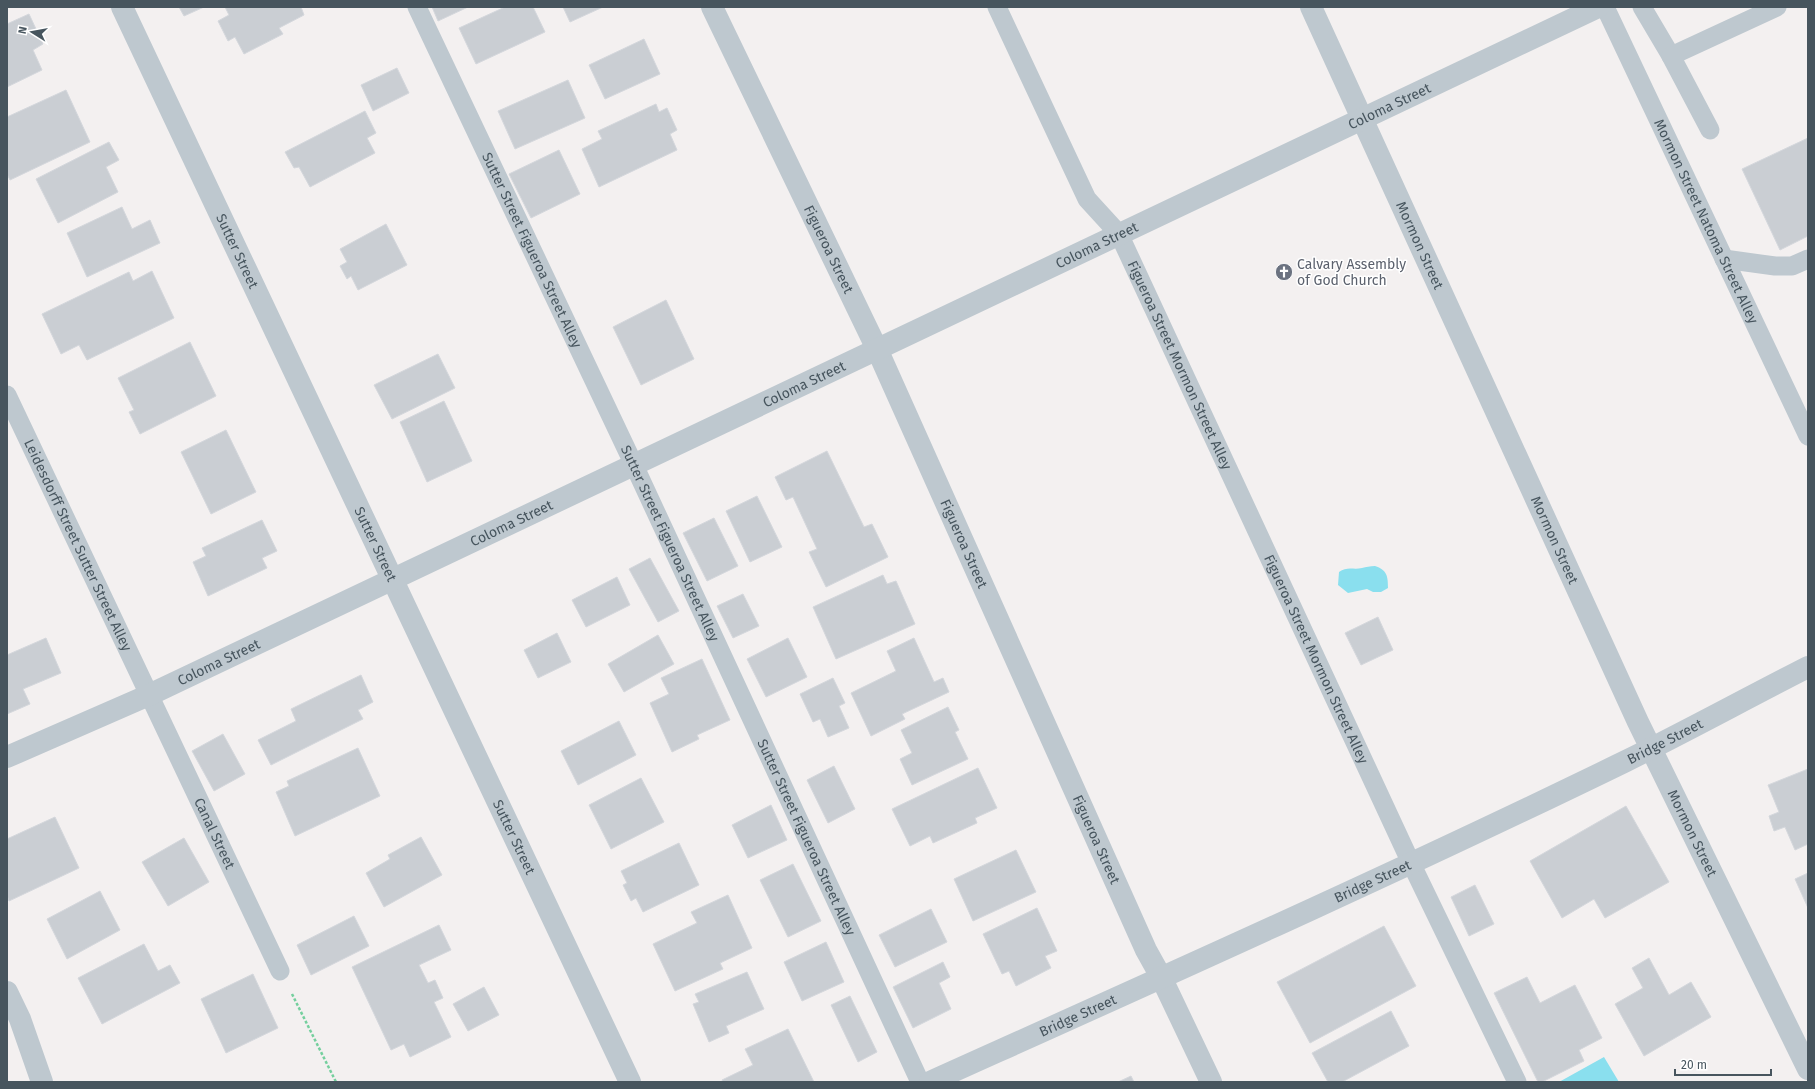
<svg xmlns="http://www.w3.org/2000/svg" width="1815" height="1089" font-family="'Fira Sans',sans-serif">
	<rect width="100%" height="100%" fill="#f3f0f0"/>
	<path fill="#8adfee" d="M 1375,566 C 1387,570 1388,576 1388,588 L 1381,592 L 1373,592 L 1367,589 L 1348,593 L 1338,585 L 1339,572 C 1347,566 1353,570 1362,568 C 1366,567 1370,566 1375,566 Z
		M 1604,1057 L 1619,1082 L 1559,1082 Z"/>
	<path fill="#caced3" stroke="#d4d7dc" d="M 179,7 L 204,7 L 184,16 Z
		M 225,7 L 301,7 L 304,15 L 279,28 L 283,34 L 244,54 L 235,37 L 228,41 L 218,21 L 229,15 Z
		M 432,7 L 468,7 L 438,21 Z
		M 505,7 L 533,7 L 545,32 L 476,64 L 459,28 Z
		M 563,7 L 603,7 L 570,22 Z
		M 29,14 L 43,44 L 33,50 L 42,70 L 7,87 L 7,24 Z
		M 644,39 L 660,74 L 605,99 L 589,65 Z
		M 397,68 L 409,93 L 373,111 L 361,85 Z
		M 568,80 L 585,118 L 515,149 L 498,111 Z
		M 66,90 L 90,142 L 10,180 L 7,174 L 7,117 Z
		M 656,104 L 659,112 L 667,108 L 677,130 L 670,134 L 677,150 L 599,187 L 582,149 L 602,139 L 598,131 Z
		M 365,111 L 376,133 L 367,138 L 375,153 L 310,187 L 299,167 L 294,168 L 285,152 Z
		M 1808,138 L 1808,236 L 1780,250 L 1742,169 Z
		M 109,142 L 119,160 L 106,167 L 118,192 L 58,223 L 36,179 Z
		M 559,150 L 580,194 L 531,218 L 509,174 Z
		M 122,207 L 132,229 L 150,220 L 160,243 L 87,277 L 67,233 Z
		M 386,224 L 407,265 L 358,290 L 351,276 L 347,279 L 340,266 L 347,262 L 340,249 Z
		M 152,271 L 174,318 L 87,360 L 79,345 L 61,354 L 42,314 L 129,272 L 133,281 Z
		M 666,300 L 694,359 L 641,385 L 613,327 Z
		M 190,342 L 216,396 L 140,434 L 129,412 L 134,410 L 118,378 Z
		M 438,354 L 455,388 L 392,419 L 374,385 Z
		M 444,401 L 472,461 L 427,482 L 400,422 Z
		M 226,430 L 256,492 L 211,514 L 181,452 Z
		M 827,451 L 864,527 L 872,524 L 888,557 L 826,587 L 809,552 L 817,549 L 793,497 L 786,500 L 775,477 Z
		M 757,496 L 782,547 L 750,562 L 726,511 Z
		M 714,518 L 738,566 L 707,581 L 683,533 Z
		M 262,520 L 277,551 L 262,558 L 267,568 L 208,596 L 193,562 L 206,556 L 202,548 Z
		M 650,558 L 679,611 L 658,622 L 629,569 Z
		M 883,575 L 887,584 L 896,581 L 915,624 L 836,659 L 813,607 Z
		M 617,577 L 630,605 L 586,627 L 572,600 Z
		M 743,594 L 759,626 L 733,638 L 717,606 Z
		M 1378,617 L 1393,650 L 1361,665 L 1345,633 Z
		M 557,633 L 571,662 L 538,678 L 524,650 Z
		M 658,635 L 674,664 L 624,692 L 608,664 Z
		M 46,638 L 61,673 L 23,689 L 30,704 L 7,714 L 7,655 Z
		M 788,638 L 807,677 L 766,697 L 747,659 Z
		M 914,638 L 934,682 L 943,678 L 949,692 L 902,714 L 905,719 L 871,736 L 851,693 L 896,671 L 887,651 Z
		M 702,659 L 730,720 L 697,735 L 699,739 L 672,752 L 650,703 L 669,694 L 661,678 Z
		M 361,675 L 373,702 L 358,710 L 363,719 L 271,765 L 258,740 L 296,721 L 291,709 Z
		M 833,678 L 845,703 L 839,706 L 849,728 L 828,737 L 820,719 L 813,722 L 800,694 Z
		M 948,707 L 959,730 L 955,732 L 968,759 L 912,785 L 900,759 L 912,753 L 901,730 Z
		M 619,721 L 636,755 L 578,785 L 561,751 Z
		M 223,734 L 245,774 L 214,791 L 192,751 Z
		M 358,748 L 380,796 L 295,836 L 276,792 L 289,786 L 287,781 Z
		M 834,766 L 855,809 L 828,823 L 807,780 Z
		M 978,768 L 997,808 L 975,818 L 977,823 L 933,843 L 930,836 L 910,846 L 892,809 Z
		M 1808,769 L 1808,844 L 1795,850 L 1785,827 L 1774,831 L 1769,816 L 1779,812 L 1768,785 Z
		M 641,778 L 664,822 L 611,849 L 589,805 Z
		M 771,805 L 787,840 L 748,858 L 732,825 Z
		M 1626,806 L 1669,882 L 1605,918 L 1594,899 L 1562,918 L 1530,861 Z
		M 55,817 L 79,868 L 9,901 L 7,895 L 7,839 Z
		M 421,837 L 442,875 L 384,907 L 366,873 L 390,859 L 388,855 Z
		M 184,838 L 209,882 L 168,906 L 142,862 Z
		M 679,843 L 699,885 L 643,912 L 636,898 L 631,901 L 623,885 L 627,883 L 621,871 Z
		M 1016,850 L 1036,892 L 973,921 L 954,879 Z
		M 793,864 L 821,921 L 788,937 L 760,880 Z
		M 1808,873 L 1808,908 L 1795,879 Z
		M 1475,885 L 1494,924 L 1469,936 L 1451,897 Z
		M 100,891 L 120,930 L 67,959 L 47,919 Z
		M 728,895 L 752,948 L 720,963 L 723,969 L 675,991 L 653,944 L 697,923 L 691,912 Z
		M 1037,908 L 1057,951 L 1045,956 L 1051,968 L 1016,986 L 1009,971 L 1002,974 L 983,934 Z
		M 931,909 L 947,942 L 895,967 L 879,935 Z
		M 354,916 L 369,946 L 311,975 L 297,945 Z
		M 439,925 L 451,950 L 419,965 L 428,983 L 435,980 L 443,998 L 434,1002 L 451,1037 L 410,1057 L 404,1044 L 391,1050 L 352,967 Z
		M 1384,926 L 1416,986 L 1310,1043 L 1277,982 Z
		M 826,942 L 844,982 L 802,1001 L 784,962 Z
		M 144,944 L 158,971 L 170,965 L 180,983 L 102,1024 L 78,978 Z
		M 1649,958 L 1669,995 L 1691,982 L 1711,1017 L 1644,1056 L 1615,1004 L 1643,988 L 1632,968 Z
		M 943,962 L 950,977 L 939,983 L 951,1009 L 913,1028 L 893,987 Z
		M 747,972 L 764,1009 L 726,1026 L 729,1033 L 709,1042 L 693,1004 L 699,1002 L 695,994 Z
		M 253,974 L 278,1028 L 226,1053 L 201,999 Z
		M 1527,977 L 1540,1003 L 1575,985 L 1602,1038 L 1579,1050 L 1584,1061 L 1542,1082 L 1538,1082 L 1494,993 Z
		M 484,987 L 499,1015 L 468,1031 L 453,1004 Z
		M 850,996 L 877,1052 L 858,1062 L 831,1005 Z
		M 1391,1011 L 1409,1046 L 1342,1082 L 1328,1082 L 1312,1053 Z
		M 788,1029 L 814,1082 L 723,1082 L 722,1080 L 753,1065 L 745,1049 Z
		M 1131,1076 L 1134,1082 L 1118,1082 Z"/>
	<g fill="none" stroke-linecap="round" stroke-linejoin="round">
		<path stroke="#75cf9e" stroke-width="2.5" stroke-dasharray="3 2" stroke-linecap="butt" d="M 292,994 L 336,1082"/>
		<g stroke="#bec8cf" stroke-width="19">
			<path id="s1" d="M 417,7 L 634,465 L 920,1082"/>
			<path id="s2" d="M 997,7 L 1087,199 L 1119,234 L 1411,863 L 1517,1082"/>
			<path id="s3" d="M 1605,7 L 1808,436"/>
			<path d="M 1642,7 L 1671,56 L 1777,7"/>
			<path d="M 1671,56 L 1710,130"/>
			<path d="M 1724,259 L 1775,266 L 1792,266 L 1808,259"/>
			<path id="s4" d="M 7,395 L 280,971"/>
		</g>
		<g stroke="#bec8cf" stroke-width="22">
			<path id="s5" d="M 122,7 L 630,1082"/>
			<path id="s6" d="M 712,7 L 877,349 L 1146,950 L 1161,977 L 1211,1082"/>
			<path id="s7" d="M 1311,7 L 1638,722 L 1808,1069"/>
			<path id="s8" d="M 7,757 L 149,695 L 1598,7"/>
			<path d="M 7,992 L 20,1019 L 42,1082"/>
			<path id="s9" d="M 930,1082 C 1163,977 1396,873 1626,761 C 1687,731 1747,698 1808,667"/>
		</g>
	</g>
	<defs>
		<symbol id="church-disc" viewBox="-11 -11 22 22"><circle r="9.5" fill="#6b7280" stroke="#fff"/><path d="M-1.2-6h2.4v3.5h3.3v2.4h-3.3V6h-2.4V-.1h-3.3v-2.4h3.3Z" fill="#fff"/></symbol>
	</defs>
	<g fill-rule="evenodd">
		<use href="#church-disc" x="1274" y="262" width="20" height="20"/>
	</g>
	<g text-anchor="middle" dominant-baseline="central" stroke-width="3" stroke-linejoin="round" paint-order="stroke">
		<g font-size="14" fill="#47555e" stroke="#fff">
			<text stroke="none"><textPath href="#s8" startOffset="1528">Coloma Street</textPath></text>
			<text stroke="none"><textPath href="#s3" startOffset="237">Mormon Street Natoma Street Alley</textPath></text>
			<text stroke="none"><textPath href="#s8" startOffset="1204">Coloma Street</textPath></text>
			<text stroke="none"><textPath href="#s7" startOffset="262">Mormon Street</textPath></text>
			<text stroke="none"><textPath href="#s6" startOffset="269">Figueroa Street</textPath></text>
			<text stroke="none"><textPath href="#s1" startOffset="269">Sutter Street Figueroa Street Alley</textPath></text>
			<text stroke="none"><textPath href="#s5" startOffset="270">Sutter Street</textPath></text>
			<text stroke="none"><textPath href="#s2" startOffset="404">Figueroa Street Mormon Street Alley</textPath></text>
			<text stroke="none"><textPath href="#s8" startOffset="880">Coloma Street</textPath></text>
			<text stroke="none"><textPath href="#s8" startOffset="556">Coloma Street</textPath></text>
			<text stroke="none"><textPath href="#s7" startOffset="586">Mormon Street</textPath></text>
			<text stroke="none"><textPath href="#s1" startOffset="593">Sutter Street Figueroa Street Alley</textPath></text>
			<text stroke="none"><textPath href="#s6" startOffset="593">Figueroa Street</textPath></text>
			<text stroke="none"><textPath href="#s4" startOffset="166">Leidesdorff Street Sutter Street Alley</textPath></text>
			<text stroke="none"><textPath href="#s5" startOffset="594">Sutter Street</textPath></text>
			<text stroke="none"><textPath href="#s2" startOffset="728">Figueroa Street Mormon Street Alley</textPath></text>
			<text stroke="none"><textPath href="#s8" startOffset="232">Coloma Street</textPath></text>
			<text stroke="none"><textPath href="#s9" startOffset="810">Bridge Street</textPath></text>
			<text stroke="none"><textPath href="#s4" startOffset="485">Canal Street</textPath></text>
			<text stroke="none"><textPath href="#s7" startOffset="910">Mormon Street</textPath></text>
			<text stroke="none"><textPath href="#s1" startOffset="917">Sutter Street Figueroa Street Alley</textPath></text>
			<text stroke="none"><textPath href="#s5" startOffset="918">Sutter Street</textPath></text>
			<text stroke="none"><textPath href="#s6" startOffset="917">Figueroa Street</textPath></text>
			<text stroke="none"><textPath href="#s9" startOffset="486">Bridge Street</textPath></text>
			<text stroke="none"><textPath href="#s9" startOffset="162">Bridge Street</textPath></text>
		</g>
		<g font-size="14" fill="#5b616d" stroke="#fff" text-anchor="start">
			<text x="1297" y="264">Calvary Assembly<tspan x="1297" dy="16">of God Church</tspan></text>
		</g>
	</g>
	<rect width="1815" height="1089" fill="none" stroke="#47555e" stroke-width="16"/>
	<g transform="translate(32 32) rotate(281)" stroke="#ffffff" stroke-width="3" paint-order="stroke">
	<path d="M0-3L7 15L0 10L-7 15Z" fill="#47555e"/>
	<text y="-6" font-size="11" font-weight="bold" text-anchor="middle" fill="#47555e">N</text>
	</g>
	<path d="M1675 1069v6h96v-6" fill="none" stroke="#47555e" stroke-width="2"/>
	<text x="1681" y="1069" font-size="12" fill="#47555e" stroke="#ffffff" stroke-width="3" paint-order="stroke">20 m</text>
</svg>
